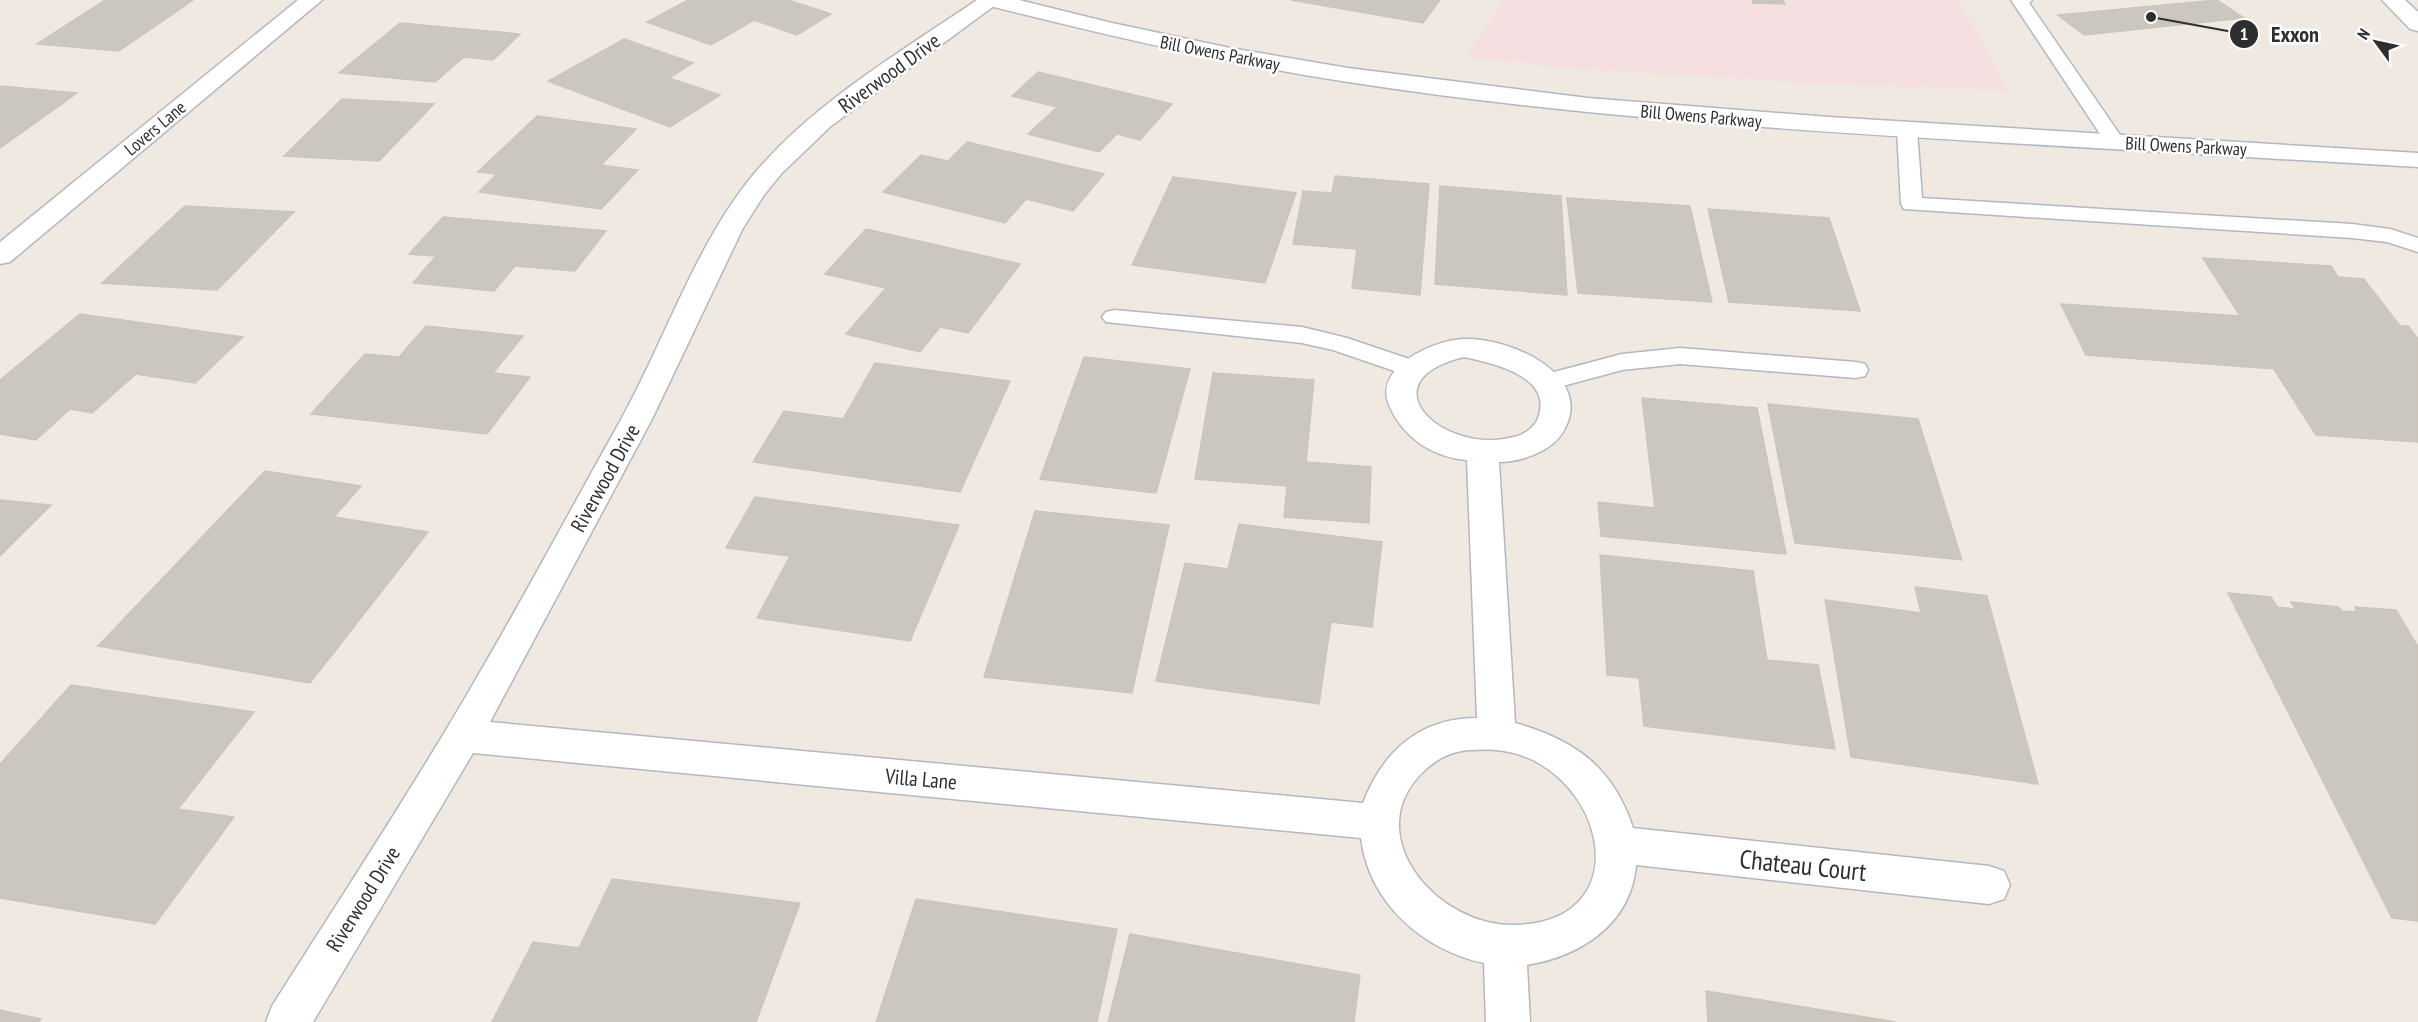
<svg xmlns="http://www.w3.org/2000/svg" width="2418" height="1022" font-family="'PT Sans Narrow',sans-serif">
	<rect width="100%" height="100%" fill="#efe9e1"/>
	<path fill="#f5dfe0" d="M 1505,0 L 1958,0 L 2008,90 L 1829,84 L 1579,69 L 1466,57 Z"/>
	<path fill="#cbc7bf" stroke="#cbc5ba" stroke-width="1.5" d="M 105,0 L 193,0 L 119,51 L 37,44 Z
		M 688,0 L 788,0 L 831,14 L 797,35 L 754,20 L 711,45 L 647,22 Z
		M 1291,0 L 1440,0 L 1423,23 Z
		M 1752,0 L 1783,0 L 1785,4 L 1753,3 Z
		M 2217,0 L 2244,18 L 2084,35 L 2058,15 Z
		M 400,23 L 520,34 L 493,60 L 464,57 L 435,82 L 339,73 Z
		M 624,39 L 693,63 L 669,78 L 720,95 L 670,127 L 548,81 Z
		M 1038,72 L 1172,104 L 1140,140 L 1117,134 L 1099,152 L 1028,134 L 1057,107 L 1012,96 Z
		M 0,86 L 77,93 L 0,148 Z
		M 342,99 L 434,104 L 379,161 L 284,156 Z
		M 537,116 L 636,129 L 601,165 L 638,170 L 601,209 L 479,192 L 497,174 L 478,172 Z
		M 967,142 L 1104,174 L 1073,211 L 1026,199 L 1005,223 L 883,192 L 921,155 L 948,161 Z
		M 1335,176 L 1429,184 L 1420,295 L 1352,288 L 1357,249 L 1293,244 L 1303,191 L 1332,193 Z
		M 1173,177 L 1296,193 L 1265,283 L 1132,265 Z
		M 1440,186 L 1561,196 L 1567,295 L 1435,284 Z
		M 1567,198 L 1690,206 L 1712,302 L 1578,293 Z
		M 185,206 L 294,212 L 217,290 L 102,283 Z
		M 1708,209 L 1829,218 L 1860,311 L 1729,302 Z
		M 443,217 L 606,231 L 575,271 L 515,266 L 494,291 L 413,283 L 436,256 L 409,254 Z
		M 866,229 L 1020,264 L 968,333 L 940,327 L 920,352 L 846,334 L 886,288 L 825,274 Z
		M 2203,258 L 2331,266 L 2338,277 L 2364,279 L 2400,326 L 2408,326 L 2418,339 L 2418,442 L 2316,435 Z
		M 2061,304 L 2240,316 L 2274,369 L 2086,355 Z
		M 80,314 L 243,337 L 195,383 L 136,374 L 92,413 L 70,409 L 36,440 L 0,434 L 0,380 Z
		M 426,326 L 523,336 L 493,373 L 530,377 L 487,434 L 311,414 L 365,354 L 399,357 Z
		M 1084,357 L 1190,369 L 1156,493 L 1040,479 Z
		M 875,363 L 1010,381 L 960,492 L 753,462 L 784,411 L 843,419 Z
		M 1213,373 L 1314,380 L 1306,462 L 1371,467 L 1369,523 L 1284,517 L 1287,486 L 1195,479 Z
		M 1642,398 L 1757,408 L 1786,554 L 1601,536 L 1598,502 L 1655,508 Z
		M 1768,404 L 1918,419 L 1962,560 L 1795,543 Z
		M 265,471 L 361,486 L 334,517 L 428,532 L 310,683 L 98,646 Z
		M 755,497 L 959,525 L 910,641 L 757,618 L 790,556 L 726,548 Z
		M 0,500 L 51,505 L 0,556 Z
		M 1035,511 L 1169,525 L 1132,693 L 984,677 Z
		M 1239,524 L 1382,542 L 1372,627 L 1331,622 L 1319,704 L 1156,681 L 1185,563 L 1228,569 Z
		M 1600,555 L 1753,571 L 1767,660 L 1818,665 L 1835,749 L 1644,726 L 1639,678 L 1607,675 Z
		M 1915,587 L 1987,596 L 2038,784 L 1851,757 L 1825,600 L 1921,613 Z
		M 2228,593 L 2271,597 L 2277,607 L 2295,609 L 2291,602 L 2338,607 L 2342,611 L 2357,612 L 2355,607 L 2396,610 L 2418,647 L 2418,921 L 2392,918 Z
		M 71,685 L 254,712 L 178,809 L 234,817 L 155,924 L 0,898 L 0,764 Z
		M 612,879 L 800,903 L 756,1022 L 492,1022 L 533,942 L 579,948 Z
		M 916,899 L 1117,929 L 1097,1022 L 876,1022 Z
		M 1130,934 L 1360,975 L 1354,1022 L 1108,1022 Z
		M 1706,991 L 1896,1022 L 1708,1022 Z
		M 0,1010 L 41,1019 L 39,1022 L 0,1022 Z"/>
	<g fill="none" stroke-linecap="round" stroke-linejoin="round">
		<defs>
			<path id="service" d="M 2011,0 L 2032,0 L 2029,3 L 2125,142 L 2122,146 L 2108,146 Z
				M 1907,124 L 1914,126 L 1917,130 L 1922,198 L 2352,224 L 2390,229 L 2418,238 L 2418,252 L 2387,242 L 2352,238 L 1904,209 L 1901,204 L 1897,130 L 1900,126 Z
				M 1114,310 L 1302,327 L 1347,338 L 1421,363 L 1424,369 L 1421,375 L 1412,377 L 1333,350 L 1302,343 L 1106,322 L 1102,317 L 1106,312 Z
				M 1680,348 L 1856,362 L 1865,364 L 1868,370 L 1865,376 L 1856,378 L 1680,364 L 1622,370 L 1548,390 L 1539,388 L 1536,382 L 1539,376 L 1622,354 Z"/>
			<path id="minor" d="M 298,0 L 322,0 L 10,262 L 0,264 L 0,242 Z
				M 977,0 L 1002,0 L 831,126 L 782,173 L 764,195 L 743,228 L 652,419 L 490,722 L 1363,803 C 1383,751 1420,718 1477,718 L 1467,460 C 1432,457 1403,438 1389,405 C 1373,367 1434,340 1464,339 C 1509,337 1597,375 1563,432 C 1552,451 1521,462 1499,462 L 1515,723 C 1575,740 1613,767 1633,828 L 1989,866 L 2004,871 L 2010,885 L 2004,899 L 1989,904 L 1636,865 C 1631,924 1581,956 1527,965 L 1530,1022 L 1486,1022 L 1484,963 C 1423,950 1369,903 1361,838 L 473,753 L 313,1022 L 266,1022 L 272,1006 C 331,913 392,820 449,725 C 508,627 562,525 618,425 C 665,342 696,240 759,168 C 820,99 902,51 977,0 ZM 1464,357 C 1492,363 1554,376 1538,418 C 1535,427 1524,435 1514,437 C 1442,456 1364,381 1464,357 ZM 1469,750 C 1478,750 1488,749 1496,750 C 1601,759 1646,921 1516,925 C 1437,928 1356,833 1425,770 C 1437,759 1452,751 1469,750 Z"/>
			<path id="secondary" d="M 983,0 L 1019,0 L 1112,23 L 1230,48 L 1348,68 L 1588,98 L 1829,117 L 2418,153 L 2418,167 C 2276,159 2133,150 1991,142 C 1776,129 1561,115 1348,82 C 1226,63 1106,35 986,5 Z
				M 2382,0 L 2405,0 L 2418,12 L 2418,31 L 2410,29 Z"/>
		</defs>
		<use href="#service" stroke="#b4b7c1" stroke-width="3"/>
		<use href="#minor" stroke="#b4b7c1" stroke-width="3"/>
		<use href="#secondary" stroke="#b4b7c1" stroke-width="3"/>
		<use href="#service" fill="#fff" fill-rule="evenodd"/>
		<use href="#minor" fill="#fff" fill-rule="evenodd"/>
		<use href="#secondary" fill="#fff" fill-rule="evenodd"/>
	</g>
	<g text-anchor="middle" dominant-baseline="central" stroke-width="5" stroke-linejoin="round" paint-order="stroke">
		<g font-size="18" fill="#2e2e2e" stroke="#fff">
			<text transform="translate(1220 53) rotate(11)">Bill Owens Parkway</text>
			<text transform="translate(1701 116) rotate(5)">Bill Owens Parkway</text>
			<text transform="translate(155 128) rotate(-40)">Lovers Lane</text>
			<text transform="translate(2186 146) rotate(3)">Bill Owens Parkway</text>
		</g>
		<g font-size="21" fill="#2e2e2e" stroke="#fff">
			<text transform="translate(889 73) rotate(-36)">Riverwood Drive</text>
			<text transform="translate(605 478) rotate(-61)">Riverwood Drive</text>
			<text transform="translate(921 779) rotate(5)">Villa Lane</text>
			<text transform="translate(363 899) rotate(-58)">Riverwood Drive</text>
		</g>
		<g font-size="26" fill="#2e2e2e" stroke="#fff">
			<text transform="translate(1803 865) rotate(6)">Chateau Court</text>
		</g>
	</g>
	<path fill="none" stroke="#2e2e2e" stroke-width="2" d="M2151 17L2244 34"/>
	<g fill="#2e2e2e" stroke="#fff" stroke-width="2">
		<circle cx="2151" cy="17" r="6"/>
		<circle cx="2244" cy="34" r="15"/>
	</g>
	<g font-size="18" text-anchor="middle" font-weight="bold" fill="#fff">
		<text x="2244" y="40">1</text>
	</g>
	<g font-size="22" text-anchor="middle" font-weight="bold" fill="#2e2e2e" stroke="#fff" stroke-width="5" stroke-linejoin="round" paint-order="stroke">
		<text x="2295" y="42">Exxon</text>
	</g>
	<g transform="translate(2376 42) rotate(303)" stroke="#ffffff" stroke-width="4.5" paint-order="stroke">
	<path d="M0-4.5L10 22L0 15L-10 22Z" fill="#2e2e2e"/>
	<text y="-9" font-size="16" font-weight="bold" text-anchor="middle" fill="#2e2e2e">N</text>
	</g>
</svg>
